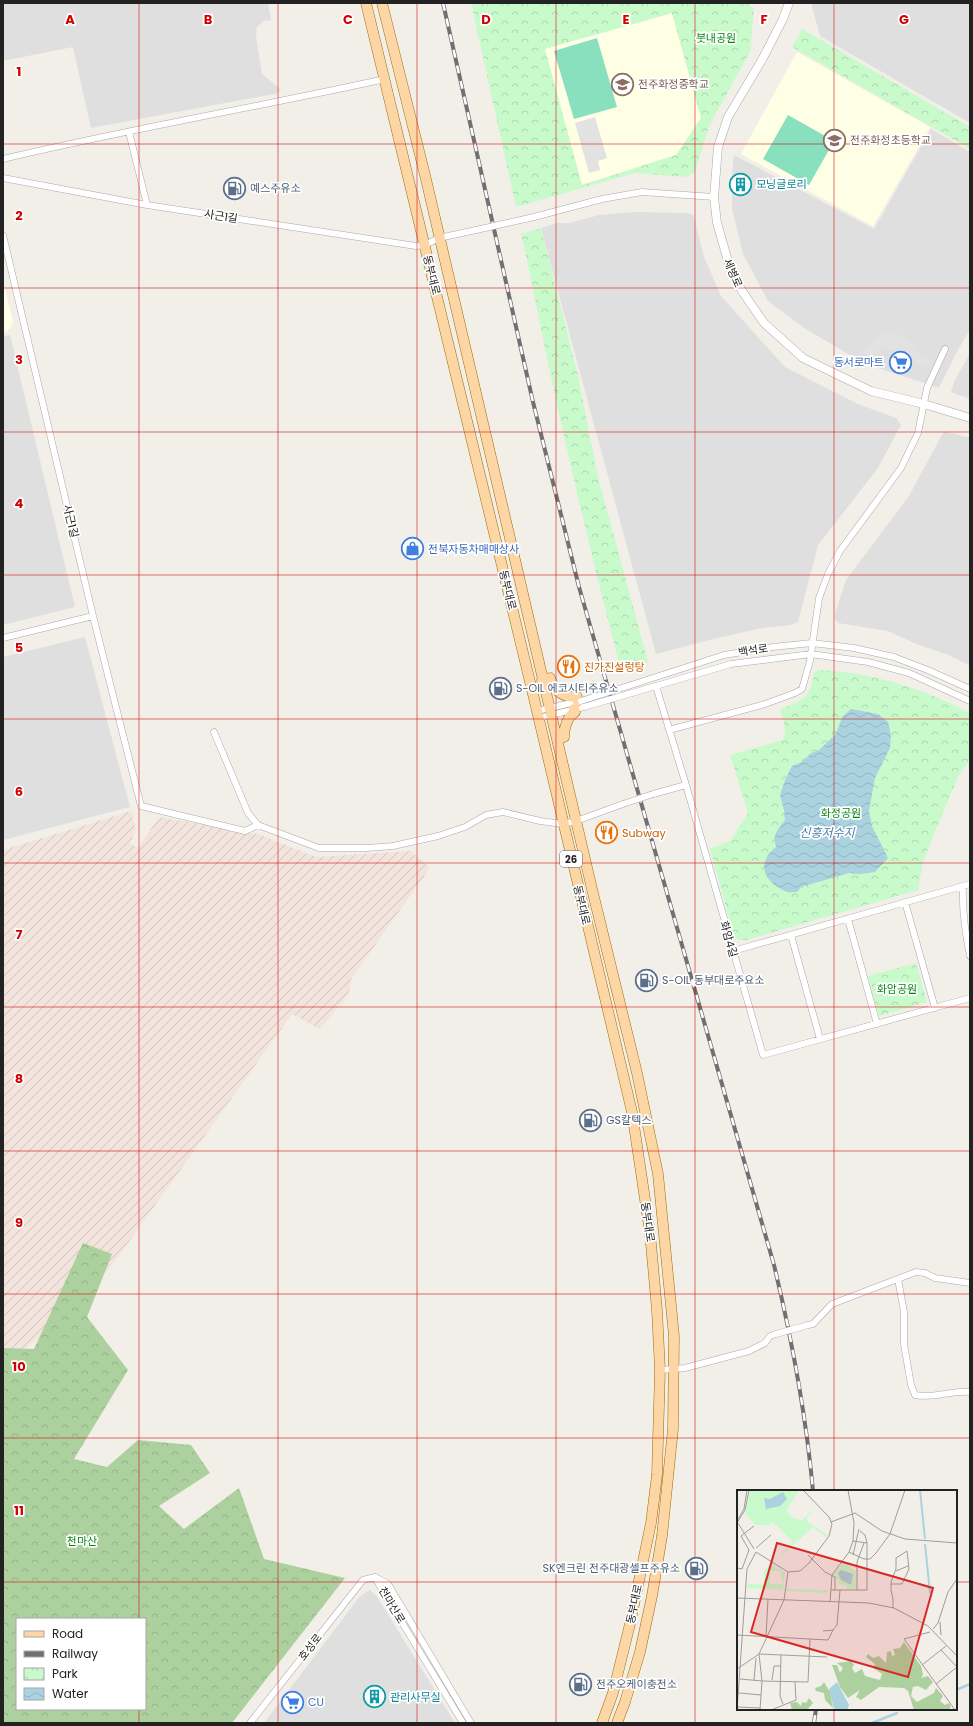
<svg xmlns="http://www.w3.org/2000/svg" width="973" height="1726" font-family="Poppins,'Noto Sans KR',sans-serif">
	<defs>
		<pattern id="military-furrows" width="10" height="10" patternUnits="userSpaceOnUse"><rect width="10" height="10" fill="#f3e3dd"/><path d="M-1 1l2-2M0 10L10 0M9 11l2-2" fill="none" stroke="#d0c2bd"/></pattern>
		<pattern id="forest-crowns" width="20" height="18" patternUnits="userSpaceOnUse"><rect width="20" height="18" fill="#add19e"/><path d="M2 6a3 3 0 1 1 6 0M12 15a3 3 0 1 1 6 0" fill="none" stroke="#95b388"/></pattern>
		<pattern id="park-crowns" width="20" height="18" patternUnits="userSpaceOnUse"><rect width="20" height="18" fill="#c8facc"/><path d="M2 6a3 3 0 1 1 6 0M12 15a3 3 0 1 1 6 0" fill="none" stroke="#acd6af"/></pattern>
		<pattern id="water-waves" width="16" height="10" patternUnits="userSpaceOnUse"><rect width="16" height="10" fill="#aad3df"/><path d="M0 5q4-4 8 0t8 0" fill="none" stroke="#92b5bf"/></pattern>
	</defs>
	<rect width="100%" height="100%" fill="#f2efe9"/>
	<path fill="#e0dfdf" d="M 3,3 L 268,3 L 271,20 L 264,21 L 257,27 L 256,37 L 262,74 L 280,89 L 279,93 L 91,128 L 73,47 L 3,61 Z
		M 811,3 L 970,3 L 970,123 L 820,36 Z
		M 931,129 L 970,152 L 970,329 L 954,357 L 939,388 L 863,363 L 804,328 L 768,301 L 743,254 L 732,209 L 732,173 L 734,155 L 874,229 Z
		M 636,212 L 688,213 L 694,216 L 704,257 L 721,296 L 785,367 L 858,404 L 896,418 L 901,425 L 878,468 L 818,545 L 798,622 L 791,625 L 762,628 L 709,640 L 656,654 L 541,228 L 556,223 L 570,223 L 599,215 Z
		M 10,335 L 75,607 L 3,625 L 3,337 Z
		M 970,353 L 970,399 L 951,392 L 954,382 Z
		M 944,431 L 970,438 L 970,666 L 951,656 L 914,643 L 888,631 L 838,623 L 834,617 L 846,580 L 909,496 Z
		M 85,637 L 130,807 L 3,840 L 3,657 Z
		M 370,1590 L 376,1595 L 455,1723 L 264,1723 L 360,1596 Z"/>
	<path fill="#ffffe5" d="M 672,13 L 701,118 L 676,155 L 582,185 L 544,49 Z
		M 797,52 L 930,127 L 873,226 L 741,154 Z
		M 3,281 L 13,322 L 8,331 L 3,332 Z"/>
	<path fill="url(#military-furrows)" d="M 131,811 L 136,829 L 130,844 L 138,848 L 159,817 L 258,834 L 316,857 L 411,851 L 430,868 L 351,979 L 349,994 L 320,1029 L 292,1014 L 113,1264 L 72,1310 L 9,1362 L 3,1372 L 3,850 Z"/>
	<path fill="url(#forest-crowns)" fill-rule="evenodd" d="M 83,1243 L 112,1254 L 87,1317 L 128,1370 L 74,1459 L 107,1467 L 138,1440 L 191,1445 L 210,1473 L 159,1506 L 184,1529 L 239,1488 L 264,1559 L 345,1578 L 232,1723 L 3,1723 L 3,1348 L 34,1349 ZM 17,1619 L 145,1619 L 145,1709 L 17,1709 Z"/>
	<path fill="url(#park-crowns)" fill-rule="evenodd" d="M 471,3 L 745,3 L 754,8 L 750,52 L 709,126 L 695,172 L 686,177 L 635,173 L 516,207 ZM 672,13 L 701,118 L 676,155 L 582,185 L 545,49 Z
		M 802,29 L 970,127 L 970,149 L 792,47 Z
		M 541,228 L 578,376 L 598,477 L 648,662 L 621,670 C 596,575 573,479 552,382 C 541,333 533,283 521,234 Z
		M 817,670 C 871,672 922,688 970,713 L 970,759 L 958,777 L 934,834 L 923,862 L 918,890 L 747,940 L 738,940 L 734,936 L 710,849 L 730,841 L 748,813 L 730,755 L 782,740 C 789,732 782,718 780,709 C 804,699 810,700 814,672 Z
		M 916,963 L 927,1002 L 879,1016 L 868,976 Z"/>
	<path fill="#88e0be" d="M 597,38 L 617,107 L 574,119 L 554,51 Z
		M 788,115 L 834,141 L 809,185 L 763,159 Z"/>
	<path fill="#e2e2e2" d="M 595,117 L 607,158 L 598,161 L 600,170 L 589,173 L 575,123 Z
		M 893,331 L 915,344 L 912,349 L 933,360 L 928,368 L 884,346 L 872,359 L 863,352 L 878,335 Z"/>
	<path fill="url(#water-waves)" d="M 851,709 L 878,714 L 888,722 L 891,735 L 890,748 L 875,778 L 869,811 L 872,826 L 888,858 L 875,872 L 859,874 L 849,873 L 801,887 L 797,892 C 793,892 788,893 785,891 C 773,886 759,873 766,859 C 768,854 772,850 776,847 L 774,838 L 777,831 L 785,820 L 784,810 L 780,795 L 785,780 L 792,766 L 802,762 L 810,754 L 819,750 L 835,735 L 843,716 Z"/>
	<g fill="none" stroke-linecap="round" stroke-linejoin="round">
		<path stroke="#aad3df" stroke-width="2.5" d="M 956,1690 L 970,1684
			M 872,1723 L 897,1713"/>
		<defs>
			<path id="minor" d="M 129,132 L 147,205
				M 3,159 C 129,129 258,107 385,79
				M 3,178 L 147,205 L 416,246 L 425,245 L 439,238 L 476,230
				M 534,217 L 602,199 L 642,192 L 714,197
				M 3,235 L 93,616 L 141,806 L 245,831 L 258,825
				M 3,638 L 93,616
				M 628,686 L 724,655 L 773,647 L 812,643 L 854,648 L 894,657 L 930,671 L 970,689
				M 656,686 L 686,785 L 763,1055 L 970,998
				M 632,693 L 731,664 L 811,654 L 868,662 L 909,673 L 970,701
				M 537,711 L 580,701
				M 539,718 L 584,707
				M 669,730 L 765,704 L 795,693 L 802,689 L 810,661 L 819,598 L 828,574 L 840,551 L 901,468 L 918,433 L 927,388 L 945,349
				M 214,732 L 248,813 L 258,825 L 319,848 L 367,848 L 393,846 L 438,836 L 465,827 L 486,815 L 503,812 L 540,821 L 563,824 L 576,821 L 623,804
				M 653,794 L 686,785
				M 963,886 C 962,910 965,932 970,956
				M 905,902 L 935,1008
				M 848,919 L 877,1024
				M 791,935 L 820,1039
				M 733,951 L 970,884
				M 898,1279 L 904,1312 L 904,1344 L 911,1385 L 915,1395 C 933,1399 952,1390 970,1392
				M 808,1325 L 813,1324 L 832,1304 L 916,1272 L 925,1273 L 935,1278 L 970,1283
				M 660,1370 L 685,1368 L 749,1351 L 765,1343 L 770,1336 L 776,1334
				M 375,1577 L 388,1584 L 471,1723
				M 375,1578 L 463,1723
				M 250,1723 L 363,1580 L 375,1577"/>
			<path id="tertiary" d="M 789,3 L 783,19 L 763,58 L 728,117 L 718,147 L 714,197 L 717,223 L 730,268 L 742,291 L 764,323 L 803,358 L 871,391 L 924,404 L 970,418"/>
			<path id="primary" d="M 366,3 L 532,690 L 632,1112 L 650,1233 L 657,1310 L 660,1370 L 657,1475 L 651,1523 L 630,1624 L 613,1693 L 602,1723
				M 382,3 L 425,175 L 592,889 L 637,1073 L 658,1174 L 674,1336 L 673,1429 L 662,1536 L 652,1596 L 640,1652 L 625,1702 L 617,1723
				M 542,680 L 550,678 C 555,692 562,697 577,697 L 578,702
				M 557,739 L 564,737 C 564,728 567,717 575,712 L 574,709"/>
		</defs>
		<use href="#minor" stroke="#a9a9a9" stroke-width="7"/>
		<use href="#tertiary" stroke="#a9a9a9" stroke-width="9"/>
		<use href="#primary" stroke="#a06b00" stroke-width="11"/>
		<use href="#minor" stroke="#fff" stroke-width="6"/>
		<use href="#tertiary" stroke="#fff" stroke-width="8"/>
		<use href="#primary" stroke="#fcd6a4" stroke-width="10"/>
		<defs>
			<path id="rail" d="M 443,3 L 533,402 L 579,587 L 774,1265 C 792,1340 806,1414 813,1491
				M 814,1723 L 816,1709"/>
		</defs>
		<use href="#rail" stroke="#707070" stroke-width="4"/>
		<use href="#rail" stroke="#fff" stroke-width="2.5" stroke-dasharray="8" stroke-linecap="butt"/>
		<defs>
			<path id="minor-bridge" d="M 476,230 L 534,217
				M 581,701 L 628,686
				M 584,707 L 632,693
				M 623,804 L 653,794
				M 776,1334 L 808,1325"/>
		</defs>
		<use href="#minor-bridge" stroke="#a9a9a9" stroke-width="7" stroke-linecap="butt"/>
		<use href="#minor-bridge" stroke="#fff" stroke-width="6"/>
	</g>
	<path fill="none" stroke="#d40000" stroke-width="1" stroke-opacity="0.55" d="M 139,3 L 139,1619M 278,3 L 278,1723M 417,3 L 417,1723M 556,3 L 556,1723M 695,3 L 695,1723M 834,3 L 834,1491M 3,144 L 970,144M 3,288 L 970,288M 3,432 L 970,432M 3,575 L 970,575M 3,719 L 970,719M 3,863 L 970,863M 3,1007 L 970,1007M 3,1151 L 970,1151M 3,1294 L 970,1294M 3,1438 L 970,1438M 3,1582 L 738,1582M 956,1582 L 970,1582M 139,1709 L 139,1723M 834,1709 L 834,1723"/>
	<defs>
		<symbol id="school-ring" viewBox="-11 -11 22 22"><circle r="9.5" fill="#fff" stroke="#8d6e63" stroke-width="1.5"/><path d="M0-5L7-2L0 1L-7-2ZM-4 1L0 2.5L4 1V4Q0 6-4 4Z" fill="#8d6e63"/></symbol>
		<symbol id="building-ring" viewBox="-11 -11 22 22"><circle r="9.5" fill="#fff" stroke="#0f9aa8" stroke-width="1.5"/><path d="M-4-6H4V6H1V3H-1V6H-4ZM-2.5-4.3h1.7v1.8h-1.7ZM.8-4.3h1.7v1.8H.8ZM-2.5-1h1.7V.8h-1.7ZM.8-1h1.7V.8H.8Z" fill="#0f9aa8"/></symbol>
		<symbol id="fuel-ring" viewBox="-11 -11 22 22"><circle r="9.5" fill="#fff" stroke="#5c6f8a" stroke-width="1.5"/><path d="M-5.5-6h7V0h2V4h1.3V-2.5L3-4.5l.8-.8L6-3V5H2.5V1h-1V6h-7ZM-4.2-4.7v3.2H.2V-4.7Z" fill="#5c6f8a"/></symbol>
		<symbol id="supermarket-ring" viewBox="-11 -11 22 22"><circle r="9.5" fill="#fff" stroke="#3f7fe0" stroke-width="1.5"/><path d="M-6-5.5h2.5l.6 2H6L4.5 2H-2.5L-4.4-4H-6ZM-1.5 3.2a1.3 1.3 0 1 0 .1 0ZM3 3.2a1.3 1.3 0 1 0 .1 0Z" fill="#3f7fe0"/></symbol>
		<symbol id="shop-ring" viewBox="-11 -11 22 22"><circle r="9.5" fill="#fff" stroke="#3f7fe0" stroke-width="1.5"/><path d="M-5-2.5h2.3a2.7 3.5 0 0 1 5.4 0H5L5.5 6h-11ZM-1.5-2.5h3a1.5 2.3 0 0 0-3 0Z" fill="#3f7fe0"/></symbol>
		<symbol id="restaurant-ring" viewBox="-11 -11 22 22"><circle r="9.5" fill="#fff" stroke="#e8710a" stroke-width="1.5"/><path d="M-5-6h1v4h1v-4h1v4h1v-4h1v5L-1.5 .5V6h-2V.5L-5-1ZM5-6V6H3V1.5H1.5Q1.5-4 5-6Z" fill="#e8710a"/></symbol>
	</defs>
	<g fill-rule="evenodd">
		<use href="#school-ring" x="610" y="72" width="25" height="25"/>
		<use href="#school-ring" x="822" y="128" width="25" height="25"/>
		<use href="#building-ring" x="728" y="172" width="25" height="25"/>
		<use href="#fuel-ring" x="222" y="176" width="25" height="25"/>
		<use href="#supermarket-ring" x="888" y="350" width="25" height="25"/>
		<use href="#shop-ring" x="400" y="536" width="25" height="25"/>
		<use href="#restaurant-ring" x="556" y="654" width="25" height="25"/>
		<use href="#fuel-ring" x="488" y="676" width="25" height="25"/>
		<use href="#restaurant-ring" x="594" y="820" width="25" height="25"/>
		<use href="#fuel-ring" x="634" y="968" width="25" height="25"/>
		<use href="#fuel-ring" x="578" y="1108" width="25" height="25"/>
		<use href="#fuel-ring" x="684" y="1556" width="25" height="25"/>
		<use href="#fuel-ring" x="568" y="1672" width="25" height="25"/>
		<use href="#building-ring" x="362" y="1684" width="25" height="25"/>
		<use href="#supermarket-ring" x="280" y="1690" width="25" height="25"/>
	</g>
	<g text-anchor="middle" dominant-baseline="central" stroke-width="3.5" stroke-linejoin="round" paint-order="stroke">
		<rect fill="#fff" stroke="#646464" stroke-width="1" x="560" y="851" width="22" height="16" rx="3"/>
		<g font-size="10" font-weight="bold" fill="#222">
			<text x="571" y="859">26</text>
		</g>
		<g font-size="11" fill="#0c8416" stroke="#fff">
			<text x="716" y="38">붓내공원</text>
			<text x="841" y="813">화정공원</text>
			<text x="897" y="989">화암공원</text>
			<text x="82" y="1541">천마산</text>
		</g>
		<g font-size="11" fill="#785e54" stroke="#fff" text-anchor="start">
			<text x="638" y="84">전주화정중학교</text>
			<text x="850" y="140">전주화정초등학교</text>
		</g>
		<g font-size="11" fill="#0d838f" stroke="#fff" text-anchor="start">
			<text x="756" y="184">모닝글로리</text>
			<text x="390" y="1697">관리사무실</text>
		</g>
		<g font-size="11" fill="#4e5e75" stroke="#fff" text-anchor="start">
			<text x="250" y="188">예스주유소</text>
			<text x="516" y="688">S-OIL 에코시티주유소</text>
			<text x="662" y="980">S-OIL 동부대로주요소</text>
			<text x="606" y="1120">GS칼텍스</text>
			<text x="680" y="1568" text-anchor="end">SK엔크린 전주대광셀프주유소</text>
			<text x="596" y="1684">전주오케이충전소</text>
		</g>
		<g font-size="11" fill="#222" stroke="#fff">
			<text transform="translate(221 216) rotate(9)">사근1길</text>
			<text transform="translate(733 273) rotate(66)">세병로</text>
			<text transform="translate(432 275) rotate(76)">동부대로</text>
			<text transform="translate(71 521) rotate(77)">사근1길</text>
			<text transform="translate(508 590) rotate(76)">동부대로</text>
			<text transform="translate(753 650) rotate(-9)">백석로</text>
			<text transform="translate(582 905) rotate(77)">동부대로</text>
			<text transform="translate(729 939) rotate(74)">화암4길</text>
			<text transform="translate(648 1222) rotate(82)">동부대로</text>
			<text transform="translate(634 1604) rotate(-78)">동부대로</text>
			<text transform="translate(392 1605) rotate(59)">천마산로</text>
			<text transform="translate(310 1647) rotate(-52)">호성로</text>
		</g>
		<g font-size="11" fill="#366cbe" stroke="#fff" text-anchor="start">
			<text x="884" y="362" text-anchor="end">동서로마트</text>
			<text x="428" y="549">전북자동차매매상사</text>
			<text x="308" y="1702">CU</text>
		</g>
		<g font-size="11" fill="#c56008" stroke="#fff" text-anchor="start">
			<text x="584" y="667">진가진설렁탕</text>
			<text x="622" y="833">Subway</text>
		</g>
		<g font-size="12" font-style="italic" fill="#4a7aab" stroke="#fff">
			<text x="827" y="832">신흥저수지</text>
		</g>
	</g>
	<g transform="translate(737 1490)">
		<rect width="220" height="220" fill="#f2efe9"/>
		<path d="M 167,152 L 184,176 L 186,185 L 184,188 L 191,186 L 196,192 L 189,200 L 181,196 L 176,197 L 174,206 L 180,212 L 197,203 L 199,198 L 206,206 L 203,211 L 208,215 L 212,213 L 214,217 L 211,220 L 177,220 L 171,201 L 167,198 L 142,197 L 124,210 L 119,207 L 123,200 L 111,208 L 103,197 L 95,175 L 100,175 L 103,183 L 106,178 L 100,173 L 114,171 L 117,175 L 115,178 L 118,183 L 125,179 L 128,186 L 143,190 L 145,184 L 136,178 L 138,174 L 129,167 L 131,164 L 136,168 L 142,166 L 149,173 L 150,162 L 154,161 L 155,166 L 158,165 L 156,159 L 163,158 ZM 87,192 L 93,202 L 96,218 L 88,210 L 87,203 L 79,201 L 78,198 L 84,196 ZM 72,208 L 76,213 L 70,220 L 55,220 L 53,213 L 60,212 L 64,216 L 65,212 L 69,213 Z" fill="#add19e"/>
		<path d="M 13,0 L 62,0 L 49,21 L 56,28 L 65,30 L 79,16 L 70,27 L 70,32 L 91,45 L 89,47 L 76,37 L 39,71 L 54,54 L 54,50 L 36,32 L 32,35 L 19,35 L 8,24 ZM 107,71 L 119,82 L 119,99 L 110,99 L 108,95 L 102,95 L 102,90 L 96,85 ZM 35,74 L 48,83 L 46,100 L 11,98 L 11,94 L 27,94 L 27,81 ZM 33,81 L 43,81 L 46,94 L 33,94 ZM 49,99 L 91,100 L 91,103 L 49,101 Z" fill="#c8facc" fill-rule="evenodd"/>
		<path d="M 46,2 L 50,9 L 43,16 L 29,19 L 27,8 L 33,9 ZM 104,80 L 116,84 L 114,95 L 104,90 L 101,83 ZM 100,192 L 112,215 L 110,220 L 97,219 L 92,199 Z" fill="#aad3df"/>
		<path fill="none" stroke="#aad3df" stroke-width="2" d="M 183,0 L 188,49M 188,54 L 193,103"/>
		<path fill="none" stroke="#9f9d99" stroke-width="1" d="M 0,31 L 7,19 L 10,0M 94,32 L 118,23 L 145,41 L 168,49 L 220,53M 0,33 L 8,20 L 12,0M 1,33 L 17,59M 116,51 L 130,53M 19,58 L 34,45M 19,62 L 51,82 L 63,81 L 72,73 L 92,46 L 95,34 L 92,27 L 66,0M 112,62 L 127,69 L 133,69 L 139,63 L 153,44 L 168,0M 71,65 L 88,82 L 98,87 L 98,100M 116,65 L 122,39M 0,78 L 5,79 L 12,60 L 4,46 L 17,36M 159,81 L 171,76M 154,94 L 165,94 L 172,79 L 170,61 L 159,68 L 159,79 L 154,92 L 154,100 L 156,109 L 156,118M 94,100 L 130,100 L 130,53 L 128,45 L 123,41M 120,100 L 120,72 L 127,53M 0,108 L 132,113 L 157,118 L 191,136 L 220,166M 93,112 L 95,85 L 112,62 L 116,51 L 117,33 L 111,0M 203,132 L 204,145M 196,139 L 201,133 L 211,102 L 220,89M 86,141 L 96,140 L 100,135 L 103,100M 0,145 L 91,150 L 96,140M 29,147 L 31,109M 167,149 L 218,220M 167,149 L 193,142M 204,160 L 220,177M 44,165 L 43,206 L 46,214M 185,175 L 209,156M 0,179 L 22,164 L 90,167M 3,189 L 25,191 L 22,164 L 47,110 L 51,82M 17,190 L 19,168M 35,190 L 37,176 L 44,176M 199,194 L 220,177M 2,203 L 24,205M 1,217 L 23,218M 0,220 L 10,79 L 19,62M 23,220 L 25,191 L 71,192 L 73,149M 34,220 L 59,210 L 58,192"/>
		<path fill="#d62828" fill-opacity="0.15" stroke="#d62828" stroke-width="2" d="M 40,53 L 196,98 L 171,187 L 14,142 Z"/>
		<rect width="220" height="220" fill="none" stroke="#222" stroke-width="2"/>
	</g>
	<g font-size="13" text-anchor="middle" font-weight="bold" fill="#d40000" stroke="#fff" stroke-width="3.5" stroke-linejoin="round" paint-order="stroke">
		<text x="70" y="24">A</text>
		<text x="208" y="24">B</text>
		<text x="348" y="24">C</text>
		<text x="486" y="24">D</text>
		<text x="626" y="24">E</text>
		<text x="764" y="24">F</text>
		<text x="904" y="24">G</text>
		<text x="19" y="76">1</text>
		<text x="19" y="220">2</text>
		<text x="19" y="364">3</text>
		<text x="19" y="508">4</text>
		<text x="19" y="652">5</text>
		<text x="19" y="796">6</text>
		<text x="19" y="939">7</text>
		<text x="19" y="1083">8</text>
		<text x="19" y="1227">9</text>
		<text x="19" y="1371">10</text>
		<text x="19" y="1515">11</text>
	</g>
	<rect width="973" height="1726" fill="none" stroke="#222222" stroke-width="8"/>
	<rect x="16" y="1618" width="130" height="92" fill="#ffffff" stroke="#a7a7a7"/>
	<rect x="24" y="1631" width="20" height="6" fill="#fcd6a4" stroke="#a7a7a7"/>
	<text x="52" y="1638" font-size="12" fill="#222222">Road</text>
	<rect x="24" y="1651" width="20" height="6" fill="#707070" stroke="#a7a7a7"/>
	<text x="52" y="1658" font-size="12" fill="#222222">Railway</text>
	<rect x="24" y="1668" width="20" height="12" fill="url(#park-crowns)" stroke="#a7a7a7"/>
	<text x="52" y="1678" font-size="12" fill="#222222">Park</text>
	<rect x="24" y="1688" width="20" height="12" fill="url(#water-waves)" stroke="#a7a7a7"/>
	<text x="52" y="1698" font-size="12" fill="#222222">Water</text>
</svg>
